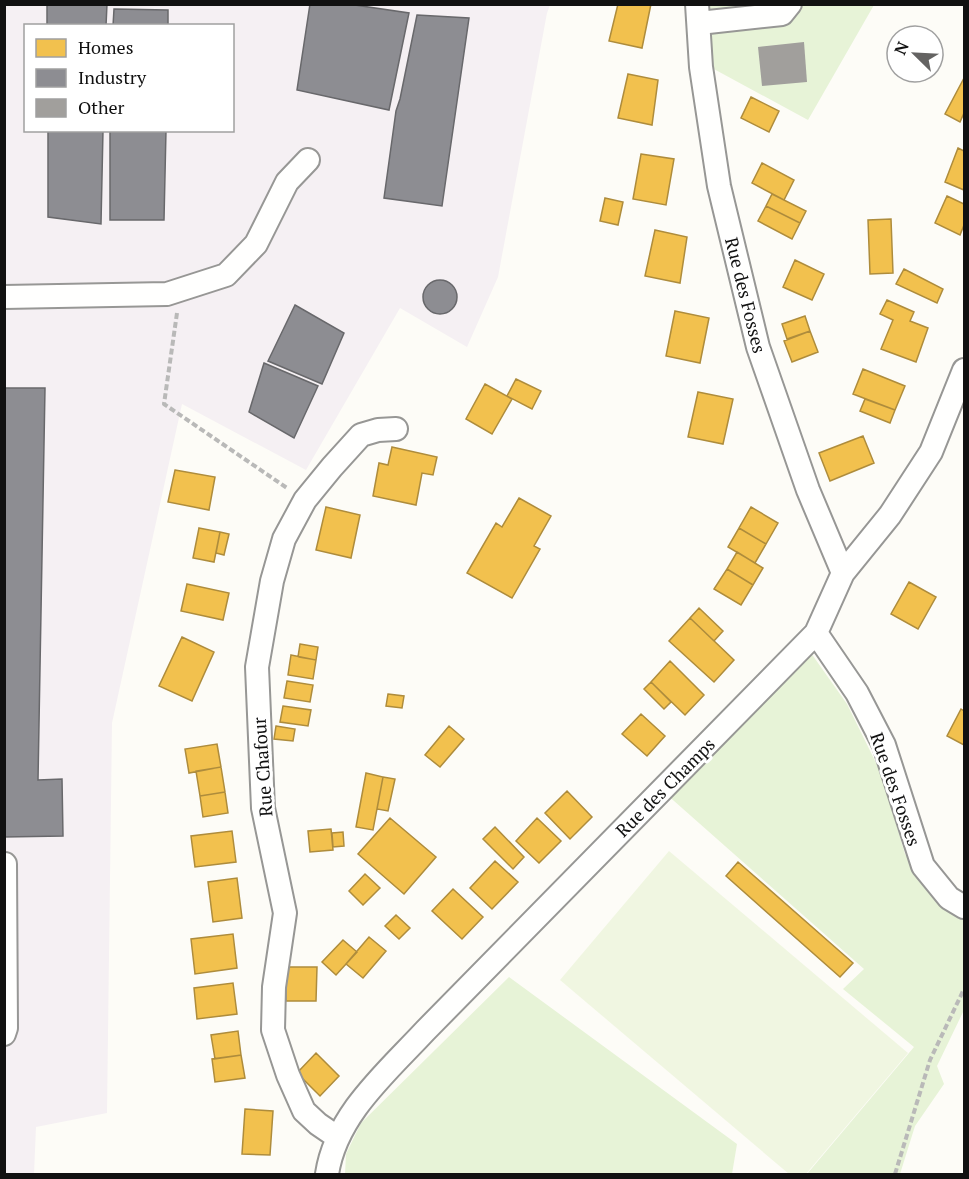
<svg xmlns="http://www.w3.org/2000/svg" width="969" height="1179" font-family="'PT Serif',serif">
	<rect width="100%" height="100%" fill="#fdfcf7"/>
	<path fill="#f5f0f3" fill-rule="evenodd" d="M 5,5 L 550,5 L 547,13 L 498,277 L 467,347 L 400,308 L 306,470 L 182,404 L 112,723 L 107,1113 L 36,1127 L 34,1174 L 5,1174 ZM 26,26 L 232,26 L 232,130 L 26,130 Z"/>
	<path fill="#e7f3d7" d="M 706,5 L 874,5 L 808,120 L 712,68 Z
		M 806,646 L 847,704 L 881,773 L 905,854 L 934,894 L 964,914 L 964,1010 L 937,1066 L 944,1084 L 915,1126 L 900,1174 L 807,1174 L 914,1047 L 843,989 L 864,969 L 665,793 Z
		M 509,977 L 737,1144 L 732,1174 L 345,1174 L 346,1154 L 361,1123 Z"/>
	<path fill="#f0f6e1" d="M 669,851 L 908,1053 L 806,1174 L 789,1174 L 560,980 Z"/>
	<path fill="#f2c14e" stroke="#ae8c3c" stroke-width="1.5" d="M 618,4 L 651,4 L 642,48 L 609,41 Z
		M 628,74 L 658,80 L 652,125 L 618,118 Z
		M 964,78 L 964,113 L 960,122 L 945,114 Z
		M 751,97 L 779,111 L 769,132 L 741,118 Z
		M 958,148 L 964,151 L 964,190 L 945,182 Z
		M 641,154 L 674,159 L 666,205 L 633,199 Z
		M 762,163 L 794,180 L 784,200 L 752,183 Z
		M 772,194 L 806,211 L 800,223 L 766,206 Z
		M 947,196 L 964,204 L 964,225 L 960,235 L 935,223 Z
		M 605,198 L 623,202 L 618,225 L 600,221 Z
		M 766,206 L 800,223 L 792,239 L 758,221 Z
		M 891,219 L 893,273 L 870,274 L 868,220 Z
		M 655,230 L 687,237 L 680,283 L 645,276 Z
		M 795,260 L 824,274 L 812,300 L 783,287 Z
		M 904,269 L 943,289 L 937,303 L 896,284 Z
		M 887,300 L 914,312 L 910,321 L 928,328 L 916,362 L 881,349 L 893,320 L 880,314 Z
		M 675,311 L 709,318 L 700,363 L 666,356 Z
		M 805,316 L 810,331 L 787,339 L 782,324 Z
		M 810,331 L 818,352 L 792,362 L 784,341 Z
		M 863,369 L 905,386 L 895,410 L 853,394 Z
		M 516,379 L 541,391 L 532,409 L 507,396 Z
		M 485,384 L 512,399 L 492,434 L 466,419 Z
		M 698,392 L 733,399 L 723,444 L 688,437 Z
		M 865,399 L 895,410 L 890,423 L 860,411 Z
		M 863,436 L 874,463 L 830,481 L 819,453 Z
		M 392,447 L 437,457 L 433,475 L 422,473 L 416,505 L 373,496 L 379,463 L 388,465 Z
		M 175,470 L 215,477 L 209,510 L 168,502 Z
		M 519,498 L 551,516 L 534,546 L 540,549 L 512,598 L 467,573 L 496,523 L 502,527 Z
		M 326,507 L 360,515 L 351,558 L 316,550 Z
		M 751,507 L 778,523 L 766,544 L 739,528 Z
		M 199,528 L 220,532 L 214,562 L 193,558 Z
		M 739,528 L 766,544 L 755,563 L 728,547 Z
		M 220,532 L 229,534 L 224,555 L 216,553 Z
		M 737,552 L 763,568 L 753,585 L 727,569 Z
		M 727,569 L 753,585 L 741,605 L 714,589 Z
		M 909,582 L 936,597 L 918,629 L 891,614 Z
		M 187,584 L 229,593 L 223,620 L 181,611 Z
		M 699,608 L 723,631 L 714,641 L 690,618 Z
		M 690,618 L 734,660 L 714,682 L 669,641 Z
		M 182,637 L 214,652 L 192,701 L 159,686 Z
		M 300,644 L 318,647 L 316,660 L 298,657 Z
		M 291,655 L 316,660 L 313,679 L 288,675 Z
		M 670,661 L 704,695 L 685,715 L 651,682 Z
		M 287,681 L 313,685 L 310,702 L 284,698 Z
		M 651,682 L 671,702 L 664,709 L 644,689 Z
		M 388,694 L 404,696 L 402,708 L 386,706 Z
		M 283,706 L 311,710 L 308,726 L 280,722 Z
		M 961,709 L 964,711 L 964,745 L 947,736 Z
		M 641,714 L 665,736 L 647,756 L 622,734 Z
		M 276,726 L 295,729 L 293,741 L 274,739 Z
		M 449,726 L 464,739 L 440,767 L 425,755 Z
		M 217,744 L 221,767 L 189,773 L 185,749 Z
		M 221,767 L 225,792 L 200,796 L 196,771 Z
		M 366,773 L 383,777 L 373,830 L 356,827 Z
		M 383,777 L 395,779 L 388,811 L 377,809 Z
		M 567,791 L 592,817 L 570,839 L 545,813 Z
		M 225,792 L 228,813 L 203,817 L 200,796 Z
		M 390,818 L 436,857 L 404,894 L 358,854 Z
		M 537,818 L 561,841 L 539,863 L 516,841 Z
		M 495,827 L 524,857 L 513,869 L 483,839 Z
		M 331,829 L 333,850 L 310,852 L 308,831 Z
		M 232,831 L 236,862 L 195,867 L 191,836 Z
		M 343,832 L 344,846 L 333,847 L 332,833 Z
		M 495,861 L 518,882 L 492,909 L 470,888 Z
		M 738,862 L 853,963 L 840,977 L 726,876 Z
		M 365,874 L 380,888 L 363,905 L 349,891 Z
		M 237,878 L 242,918 L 213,922 L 208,882 Z
		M 453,889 L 483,917 L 462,939 L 432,911 Z
		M 396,915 L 410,928 L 399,939 L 385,926 Z
		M 233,934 L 237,968 L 195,974 L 191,939 Z
		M 369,937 L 386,951 L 363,978 L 346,964 Z
		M 343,940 L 357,952 L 336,975 L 322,962 Z
		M 286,967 L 317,967 L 316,1001 L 286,1001 Z
		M 233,983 L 237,1014 L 197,1019 L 194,988 Z
		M 238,1031 L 241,1055 L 215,1059 L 211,1035 Z
		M 316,1053 L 339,1076 L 320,1096 L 297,1073 Z
		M 241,1055 L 245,1078 L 215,1082 L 212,1059 Z
		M 245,1109 L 273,1111 L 270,1155 L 242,1154 Z"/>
	<path fill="#8d8d92" stroke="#68686b" stroke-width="1.5" d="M 47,4 L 107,4 L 106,26 L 47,26 Z
		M 310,4 L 348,4 L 409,13 L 389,110 L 297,90 Z
		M 114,9 L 168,10 L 168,26 L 113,26 Z
		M 417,15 L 469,18 L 442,206 L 384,198 L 396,111 L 400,99 Z
		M 48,130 L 103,130 L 101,224 L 48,217 Z
		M 110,130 L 166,130 L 164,220 L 110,220 Z
		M423 297a17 17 0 1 1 34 0a17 17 0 1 1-34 0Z
		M 295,305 L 344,333 L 322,384 L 268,361 Z
		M 264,363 L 318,386 L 294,438 L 249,412 Z
		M 4,388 L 45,388 L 38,780 L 62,779 L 63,836 L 4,837 Z"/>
	<path fill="#a19f9c" d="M 804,42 L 807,82 L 762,86 L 758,47 Z"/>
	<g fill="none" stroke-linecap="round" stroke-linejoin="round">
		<defs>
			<path id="minor" d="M 697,4 L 701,67 L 719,186 L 758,347 L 808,490 L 843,573
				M 699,23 L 782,14 L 790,4
				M 4,297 L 167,294 L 226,275 L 256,244 L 287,182 L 308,160
				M 816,633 L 857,693 L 884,745 L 923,866 L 949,898 L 964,907
				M 4,1034 L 6,1028 L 5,864
				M 337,1137 L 318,1124 L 304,1111 L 288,1075 L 273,1030 L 274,987 L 285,913 L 263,808 L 257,667 L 272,581 L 284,539 L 305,500 L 332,467 L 361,435 L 378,430 L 396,429
				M 327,1174 C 336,1115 386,1073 425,1031 L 816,633 L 843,573 L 890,515 L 931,452 L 964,370"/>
		</defs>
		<use href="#minor" stroke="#979795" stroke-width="26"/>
		<path stroke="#b9b9b8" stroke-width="4" stroke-dasharray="6 3" stroke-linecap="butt" d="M 177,313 L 164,404 L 287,488
			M 895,1174 L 930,1060 L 964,989"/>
		<use href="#minor" stroke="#fffffe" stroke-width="22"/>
	</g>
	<g text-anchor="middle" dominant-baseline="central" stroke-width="6" stroke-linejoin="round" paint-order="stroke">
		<g font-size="18" fill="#111" stroke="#fff">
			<text transform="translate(746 295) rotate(76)">Rue des Fosses</text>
			<text transform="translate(262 767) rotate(-94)">Rue Chafour</text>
			<text transform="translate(665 787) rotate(-45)">Rue des Champs</text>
			<text transform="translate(896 789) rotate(71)">Rue des Fosses</text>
		</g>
	</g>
	<rect width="969" height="1179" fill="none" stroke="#111111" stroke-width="12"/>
	<rect x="24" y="24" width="210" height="108" fill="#ffffff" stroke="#a0a0a0" stroke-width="1.5"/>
	<rect x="36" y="39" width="30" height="18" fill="#f2c14e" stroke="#a0a0a0" stroke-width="1.5"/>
	<text x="78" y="54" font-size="18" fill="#111111">Homes</text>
	<rect x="36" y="69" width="30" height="18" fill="#8d8d92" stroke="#a0a0a0" stroke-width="1.5"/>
	<text x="78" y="84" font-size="18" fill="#111111">Industry</text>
	<rect x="36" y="99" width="30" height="18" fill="#a19f9c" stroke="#a0a0a0" stroke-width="1.5"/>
	<text x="78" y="114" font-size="18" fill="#111111">Other</text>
	<g transform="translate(915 54) rotate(294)"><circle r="28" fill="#ffffff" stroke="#a0a0a0" stroke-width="1.5"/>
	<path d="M0-4.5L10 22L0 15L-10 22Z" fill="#646362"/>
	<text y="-9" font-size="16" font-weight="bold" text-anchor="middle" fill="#111111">N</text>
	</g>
</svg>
